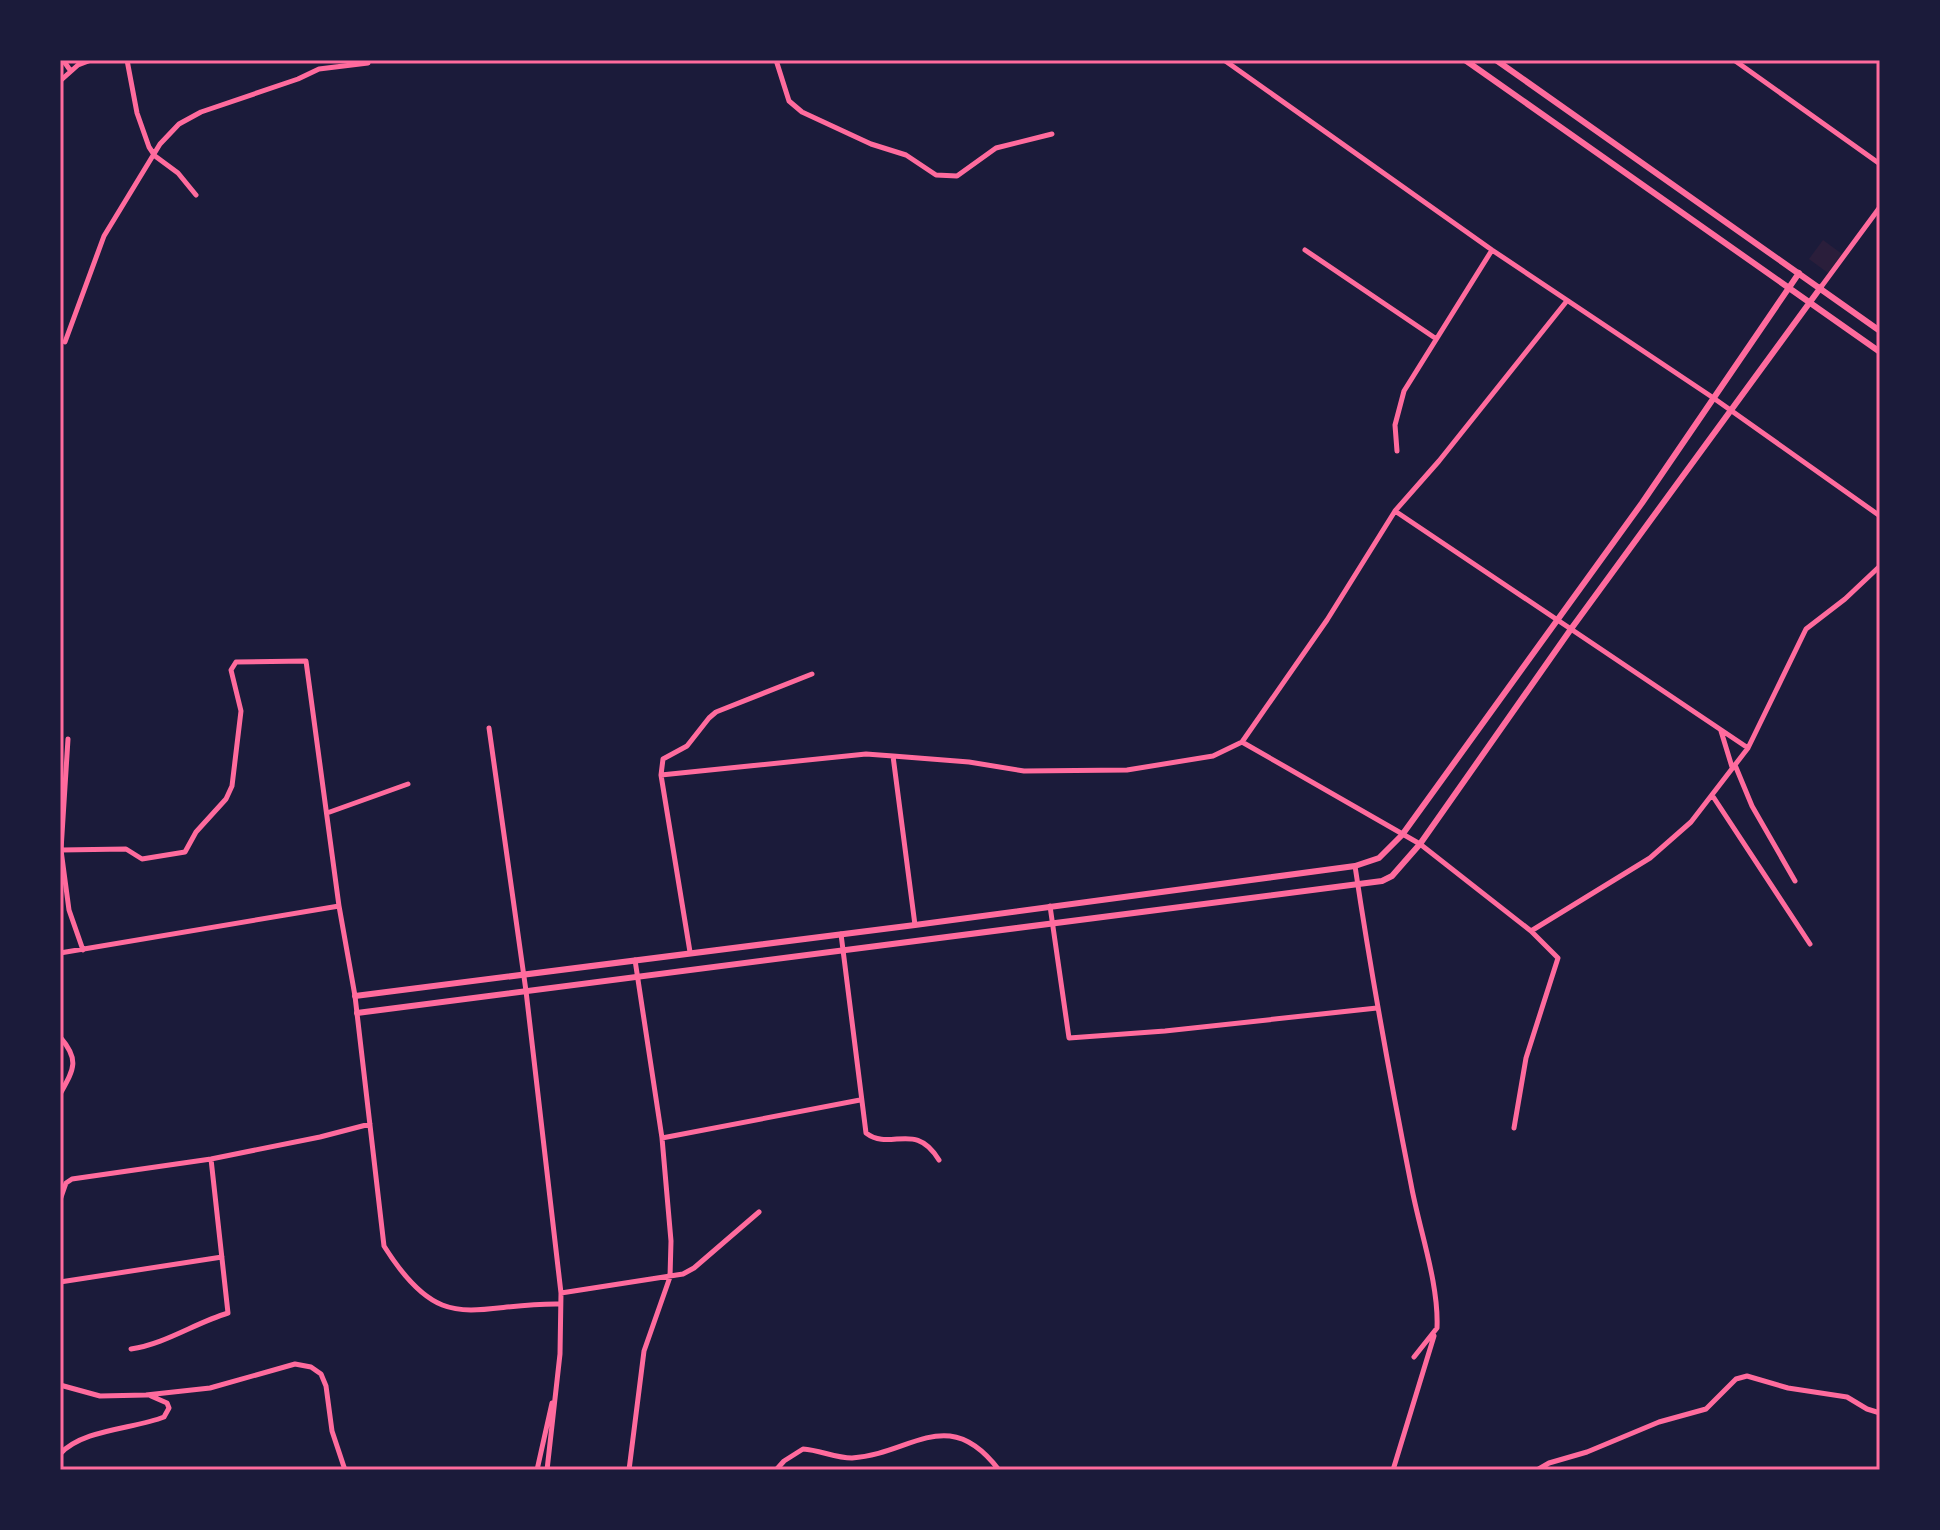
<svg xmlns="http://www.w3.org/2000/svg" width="1940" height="1530" font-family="'Varela Round',sans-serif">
	<rect width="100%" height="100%" fill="#1b1b3a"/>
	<path fill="#2a1e3b" d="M 1823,240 L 1842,254 L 1828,273 L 1809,259 Z"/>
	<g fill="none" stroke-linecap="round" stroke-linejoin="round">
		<path stroke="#ff6b9d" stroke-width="5" d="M 63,60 L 70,70
			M 127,60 L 137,113 L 149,147 L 155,156 L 178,173 L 196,195
			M 776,60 L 789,101 L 802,112 L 871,144 L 906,155 L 936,175 L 957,176 L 996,148 L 1052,134
			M 1224,60 L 1492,250 L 1712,397 L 1880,516
			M 1734,60 L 1880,164
			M 60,81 L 78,65 L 91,60
			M 1305,250 L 1435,338
			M 1821,287 L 1880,207
			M 65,342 L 104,236 L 160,144 L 179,124 L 201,112 L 298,79 L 319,69 L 368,63
			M 1397,451 L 1395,425 L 1404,391 L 1492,250
			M 1395,511 L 1748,748
			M 489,728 L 526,991 L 561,1293 L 560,1354 L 547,1470
			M 1721,731 L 1732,767
			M 68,739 L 61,850 L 69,910 L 83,950
			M 1242,742 L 1420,844 L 1531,931 L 1558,958 L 1526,1058 L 1514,1128
			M 893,756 L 969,762 L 1024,771 L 1127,770 L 1213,756 L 1242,742 L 1327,620 L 1395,511 L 1439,461 L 1566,302
			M 1735,765 L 1752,806 L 1795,881
			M 661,775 L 866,754 L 893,756 L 915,925
			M 1712,795 L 1810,944
			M 327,813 L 408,784
			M 61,850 L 126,849 L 142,859 L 185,852 L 196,832 L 226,799 L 232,786 L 241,711 L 231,670 L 236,662 L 306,661 L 339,906 L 355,996 L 384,1246 C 443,1340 473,1302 561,1304
			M 1355,866 C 1371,973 1390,1078 1411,1184 C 1419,1229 1439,1283 1437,1328 L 1414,1357
			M 1050,906 L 1069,1038 L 1165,1031 L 1377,1008
			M 1531,931 L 1650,858 L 1691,822 L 1748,748 L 1806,629 L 1845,599 L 1880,566
			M 841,934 L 866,1133 C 891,1152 915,1120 939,1160
			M 690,952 L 661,775 L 663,759 L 687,746 L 709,718 L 716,712 L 812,674
			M 60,953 L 339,906
			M 60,1037 C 80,1060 74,1069 60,1094
			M 662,1138 L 860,1100
			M 60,1200 L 66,1183 L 72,1179 L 211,1159 L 320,1137 L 370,1124
			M 60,1282 L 222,1257
			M 561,1293 L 683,1274 L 694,1268 L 759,1212
			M 131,1349 C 165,1344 195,1323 228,1313 L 211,1159
			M 60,1385 L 100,1396 L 146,1395 L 210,1388 L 295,1364 L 311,1367 L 321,1374 L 326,1386 L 332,1431 L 345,1470
			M 60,1454 C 83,1429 134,1429 164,1417 L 169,1408 L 167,1403 L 151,1396
			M 537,1470 L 552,1403
			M 629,1470 L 644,1351 L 670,1277 L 671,1241 L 662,1138 L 635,960
			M 776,1470 L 784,1461 L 803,1449 C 820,1450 835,1458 852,1458 C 912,1454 948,1403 999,1470
			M 1393,1470 L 1434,1336
			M 1537,1470 L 1549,1463 L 1587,1452 L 1659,1422 L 1706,1409 L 1736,1379 L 1747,1376 L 1788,1388 L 1847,1397 L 1867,1409 L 1880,1413"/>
		<path stroke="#ff6b9d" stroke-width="6" d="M 1465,60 L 1880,352
			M 1496,60 L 1880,331
			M 355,996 L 915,925 L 1355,866 L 1379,858 L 1402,835 L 1642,503 L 1799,273
			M 357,1013 L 1382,881 L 1392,876 L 1420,844 L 1571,629 L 1821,287"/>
	</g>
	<rect width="1940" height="1530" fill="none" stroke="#1b1b3a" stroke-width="124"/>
	<rect x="62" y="62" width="1816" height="1406" fill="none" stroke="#ff6b9d" stroke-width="3"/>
</svg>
